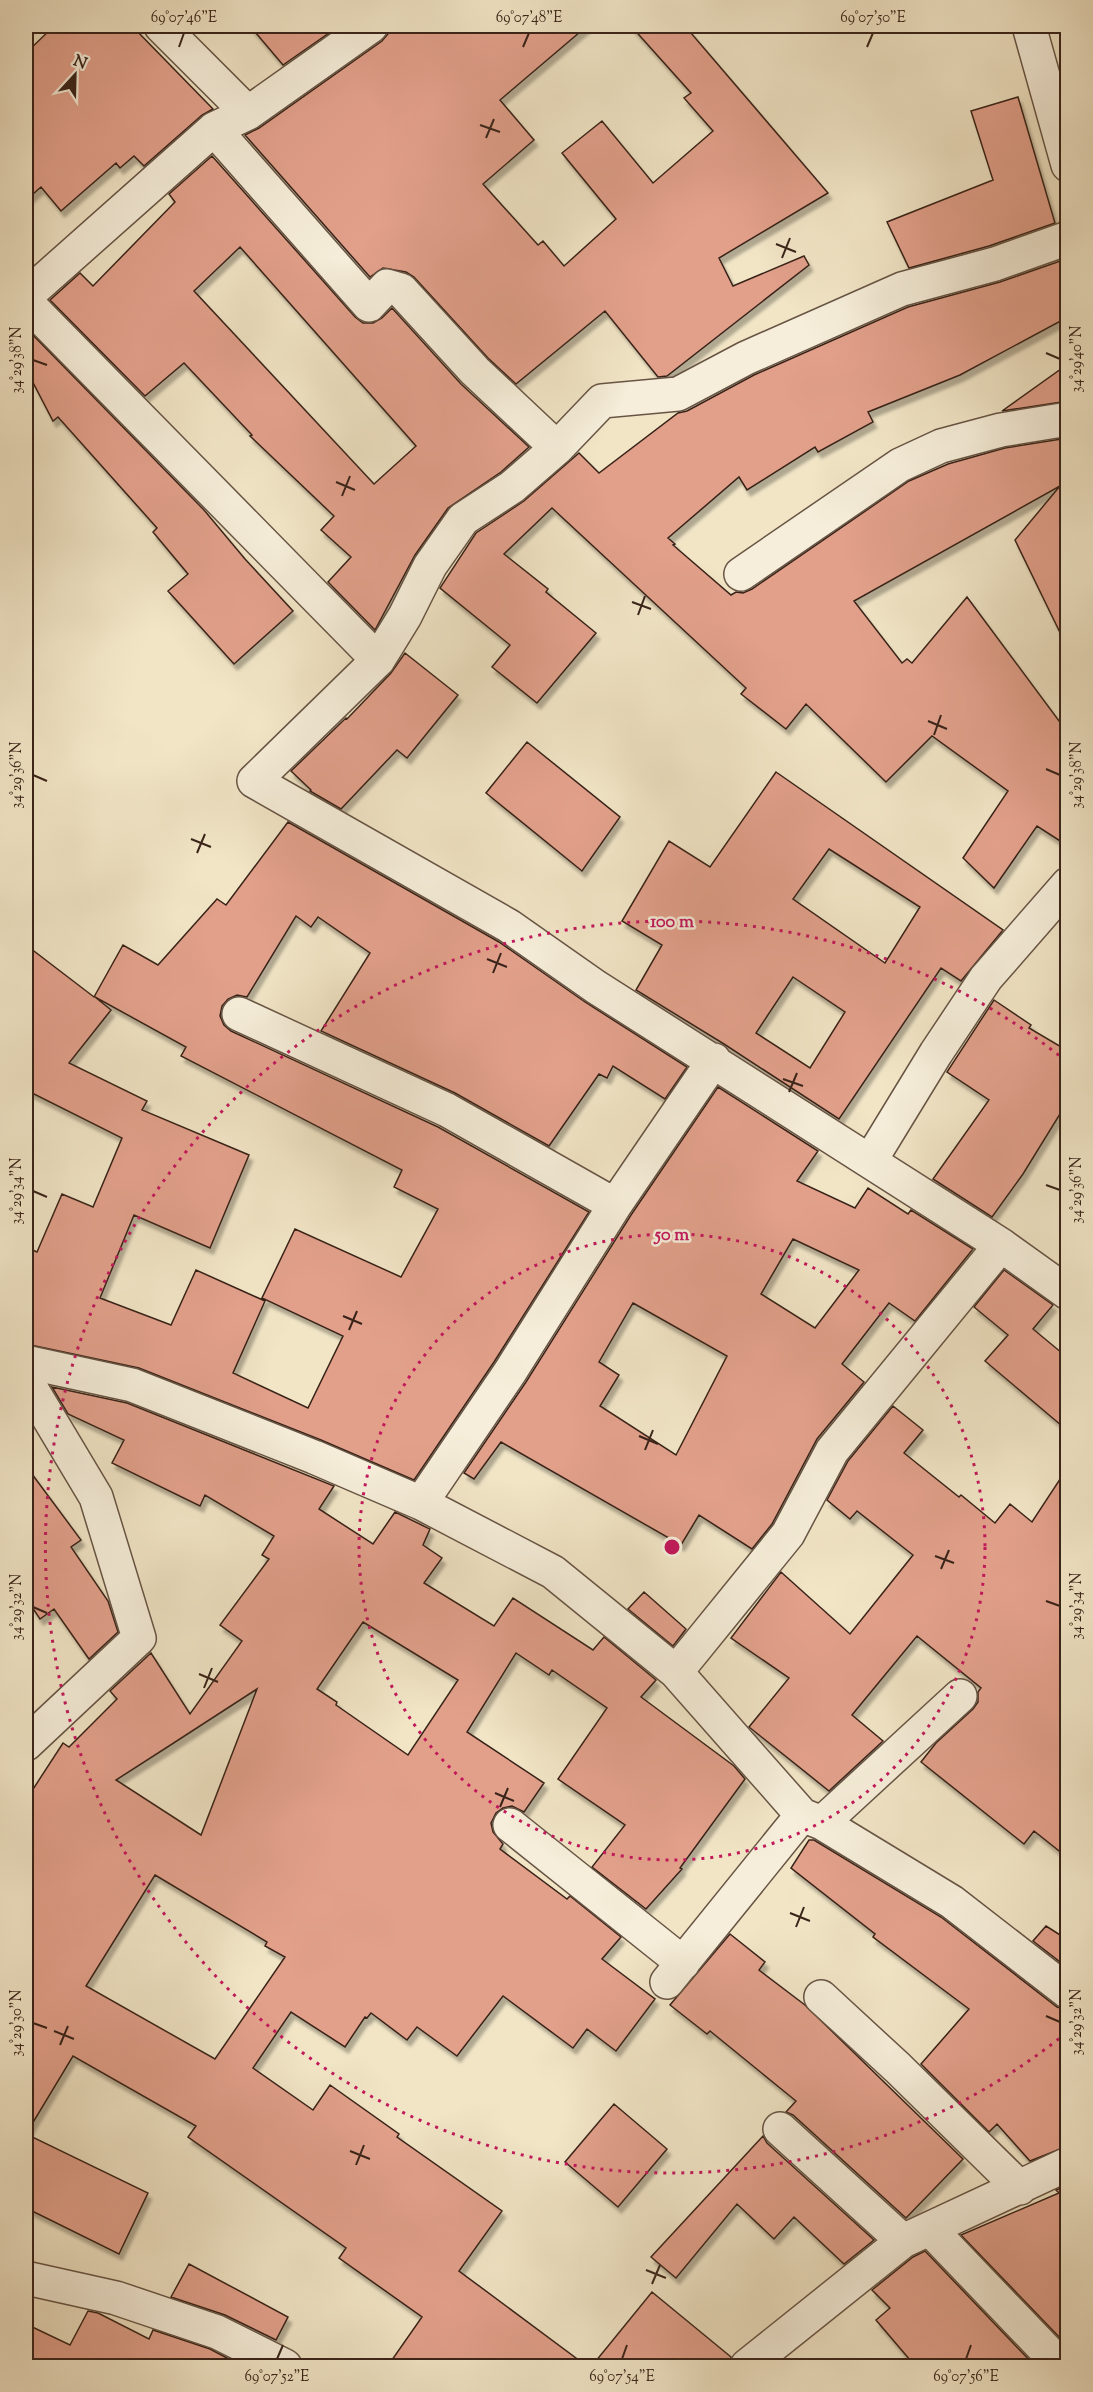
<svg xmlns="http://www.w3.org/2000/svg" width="1093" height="2392" font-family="'Sorts Mill Goudy',serif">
	<defs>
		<filter id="shadow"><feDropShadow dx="3.5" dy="6" stdDeviation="1.5" flood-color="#0004"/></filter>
	</defs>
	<rect width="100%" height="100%" fill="#f1e5c6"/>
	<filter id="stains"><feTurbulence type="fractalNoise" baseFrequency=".00333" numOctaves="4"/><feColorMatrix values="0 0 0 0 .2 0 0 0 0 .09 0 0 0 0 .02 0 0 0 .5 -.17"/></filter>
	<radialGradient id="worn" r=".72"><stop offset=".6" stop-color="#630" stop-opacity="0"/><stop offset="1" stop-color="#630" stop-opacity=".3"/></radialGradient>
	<path fill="#e2a08b" stroke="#392319" stroke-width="1.5" fill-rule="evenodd" filter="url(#shadow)" d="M 54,26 L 132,26 L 213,109 L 202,115 L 144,166 L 134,156 L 120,168 L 116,163 L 61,211 L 41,187 L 26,200 L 26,53 Z
		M 250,26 L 339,26 L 283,65 Z
		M 390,26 L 587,26 L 500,100 L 534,140 L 483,184 L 538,245 L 543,241 L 564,266 L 616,219 L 562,153 L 602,121 L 653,183 L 713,131 L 684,98 L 691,93 L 631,26 L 685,26 L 828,193 L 719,258 L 733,286 L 804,256 L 809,265 L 667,376 L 658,377 L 605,311 L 516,384 L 488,358 L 414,277 L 406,272 L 383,268 L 370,277 L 245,135 L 259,128 L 382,41 L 388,34 Z
		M 1018,97 L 1055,223 L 989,246 L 909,268 L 887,222 L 993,180 L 971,111 Z
		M 212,156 L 355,317 L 363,323 L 373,323 L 382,318 L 392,308 L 461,384 L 529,447 L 501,472 L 448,508 L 415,555 L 375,630 L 328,582 L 351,557 L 321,530 L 334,516 L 250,436 L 252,435 L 184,363 L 145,396 L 50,300 L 80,273 L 93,286 L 175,202 L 169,194 ZM 240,247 L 416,446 L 374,484 L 194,291 Z
		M 1066,259 L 1068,266 L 1068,317 L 960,375 L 868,412 L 873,422 L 818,452 L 815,447 L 747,490 L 739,477 L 668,538 L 675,544 L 673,545 L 731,595 L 736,592 L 743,593 L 752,589 L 909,481 L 948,464 L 1005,448 L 1068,438 L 1068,649 L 1015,540 L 1060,486 L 854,601 L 902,663 L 907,659 L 912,663 L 967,597 L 1068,733 L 1068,846 L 1037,826 L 994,888 L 963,858 L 1008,791 L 932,736 L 886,782 L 806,704 L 786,729 L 741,694 L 746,688 L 552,508 L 504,554 L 548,589 L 546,592 L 596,633 L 537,703 L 492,667 L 510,645 L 440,588 L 476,533 L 524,501 L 579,453 L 599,473 L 678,413 L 687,411 L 754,375 L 908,307 L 1000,282 Z
		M 26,328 L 204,510 L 245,559 L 293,611 L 234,664 L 168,591 L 188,574 L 153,532 L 157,528 L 58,417 L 53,421 L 26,369 Z
		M 1068,364 L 1068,401 L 1002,411 Z
		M 405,653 L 458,695 L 407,758 L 397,750 L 341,809 L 310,791 L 311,790 L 291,771 L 346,718 L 347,719 L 391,673 Z
		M 527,742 L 620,817 L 582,871 L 486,793 Z
		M 776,772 L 1003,930 L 961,981 L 941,968 L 839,1119 L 724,1044 L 636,990 L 662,945 L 622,921 L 669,841 L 710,867 ZM 829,849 L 920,907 L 885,963 L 793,899 ZM 793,977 L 845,1012 L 810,1068 L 756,1033 Z
		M 288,822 L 499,942 L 585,1002 L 687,1067 L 665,1099 L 613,1066 L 607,1078 L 599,1074 L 549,1146 L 455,1093 L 321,1031 L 370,953 L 318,917 L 311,927 L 296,916 L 247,997 L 237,995 L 228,999 L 222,1006 L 220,1016 L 224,1025 L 231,1031 L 438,1127 L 589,1212 L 494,1362 L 414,1480 L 321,1440 L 139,1368 L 26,1344 L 26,1247 L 37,1252 L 62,1194 L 93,1207 L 122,1138 L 26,1090 L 26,945 L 94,997 L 123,945 L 158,965 L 217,899 L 226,905 ZM 95,997 L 186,1047 L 181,1056 L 402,1170 L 394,1187 L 438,1209 L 401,1277 L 295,1229 L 262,1298 L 343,1336 L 308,1408 L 233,1373 L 265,1301 L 196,1270 L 171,1325 L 100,1298 L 134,1215 L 210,1248 L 249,1155 L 142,1110 L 147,1101 L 69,1063 L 111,1010 Z
		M 994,1000 L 1031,1025 L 1029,1028 L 1068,1051 L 1068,1101 L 1023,1174 L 992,1217 L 933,1179 L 989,1100 L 947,1072 Z
		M 718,1087 L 818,1151 L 797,1181 L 855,1208 L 868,1188 L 908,1214 L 911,1210 L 973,1249 L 915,1321 L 889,1303 L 842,1364 L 864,1382 L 817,1439 L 772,1524 L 752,1549 L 699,1515 L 681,1545 L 501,1442 L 474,1479 L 464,1473 L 526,1382 L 631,1215 ZM 793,1239 L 859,1270 L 815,1328 L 761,1294 ZM 633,1303 L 727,1356 L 676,1455 L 600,1406 L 619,1375 L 599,1362 Z
		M 1004,1270 L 1053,1305 L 1033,1329 L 1068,1358 L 1068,1431 L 985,1361 L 1008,1335 L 974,1307 Z
		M 52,1387 L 127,1403 L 334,1486 L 319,1509 L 373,1544 L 395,1512 L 430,1529 L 423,1545 L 442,1558 L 424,1583 L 494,1626 L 513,1598 L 593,1650 L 604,1637 L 656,1680 L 641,1697 L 734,1766 L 745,1779 L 680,1868 L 682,1869 L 646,1909 L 592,1867 L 625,1825 L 558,1779 L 607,1708 L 552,1670 L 549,1675 L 516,1653 L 467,1732 L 544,1783 L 524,1812 L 512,1806 L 503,1808 L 496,1813 L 491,1823 L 493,1832 L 503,1844 L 500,1849 L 567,1899 L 570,1896 L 621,1937 L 602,1959 L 655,1999 L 616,2051 L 587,2029 L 573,2048 L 503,1996 L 457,2056 L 417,2027 L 407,2040 L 371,2013 L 367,2018 L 365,2017 L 345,2047 L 291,2012 L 253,2068 L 313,2110 L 330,2085 L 399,2134 L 397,2137 L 502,2211 L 459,2271 L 588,2367 L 387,2367 L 422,2317 L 339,2258 L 346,2248 L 188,2137 L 196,2126 L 73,2056 L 26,2134 L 148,2193 L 119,2254 L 26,2208 L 26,1800 L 63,1743 L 69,1747 L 117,1699 L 110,1691 L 151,1653 L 190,1714 L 242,1641 L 220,1625 L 269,1559 L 262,1555 L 274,1536 L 205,1495 L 200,1506 L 112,1463 L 124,1440 L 68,1414 ZM 363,1622 L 458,1680 L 408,1755 L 336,1705 L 337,1702 L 317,1689 ZM 257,1689 L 201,1835 L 116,1780 L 169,1746 ZM 155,1875 L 267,1942 L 265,1946 L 285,1957 L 215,2059 L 86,1986 Z
		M 893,1406 L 923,1430 L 904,1453 L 959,1497 L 961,1495 L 995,1523 L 1010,1504 L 1032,1522 L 1068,1467 L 1068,1858 L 1034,1831 L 1024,1844 L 921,1762 L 936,1743 L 973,1709 L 978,1702 L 978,1692 L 981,1688 L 917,1636 L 852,1715 L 883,1741 L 829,1791 L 749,1727 L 789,1678 L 731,1638 L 781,1572 L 850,1634 L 913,1555 L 857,1511 L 850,1519 L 827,1500 L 848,1461 Z
		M 26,1466 L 81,1540 L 71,1547 L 108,1601 L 118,1632 L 89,1659 L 54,1609 L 40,1619 L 26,1598 Z
		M 644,1592 L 686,1629 L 673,1646 L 628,1609 Z
		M 809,1840 L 814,1840 L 941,1917 L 1057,2007 L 1068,2010 L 1068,2146 L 1030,2161 L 997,2124 L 989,2132 L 921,2064 L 969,2009 L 873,1937 L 875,1934 L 791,1868 Z
		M 1046,1926 L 1068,1940 L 1068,1968 L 1033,1941 Z
		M 730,1934 L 765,1962 L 759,1970 L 805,2005 L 963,2159 L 906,2218 L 793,2115 L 786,2112 L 796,2101 L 710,2031 L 707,2034 L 670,2005 Z
		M 614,2104 L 667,2149 L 618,2207 L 565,2162 Z
		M 763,2136 L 767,2143 L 874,2240 L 844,2264 L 794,2217 L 774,2239 L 737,2204 L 676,2278 L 651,2257 Z
		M 1068,2185 L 1068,2338 L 1064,2342 L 961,2235 L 1059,2193 L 1056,2190 Z
		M 925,2251 L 1034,2365 L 916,2367 L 876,2320 L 890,2308 L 872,2290 L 913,2257 Z
		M 189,2264 L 288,2317 L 276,2340 L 225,2315 L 171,2297 Z
		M 652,2292 L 731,2357 L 729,2367 L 591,2367 Z
		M 88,2311 L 98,2313 L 149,2339 L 153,2330 L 210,2349 L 244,2367 L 26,2367 L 26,2324 L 70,2345 Z"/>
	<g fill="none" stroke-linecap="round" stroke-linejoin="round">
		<defs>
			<path id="minor" d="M 161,26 L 248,113
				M 1029,26 L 1068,165
				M 214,129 L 369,305 L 387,286 L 401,290 L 475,371 L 557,448
				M 1068,238 L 995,264 L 902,289 L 746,358 L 678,394 L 602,401 L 557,448 L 512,487 L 463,519 L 430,566 L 405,616 L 378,660 L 254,781 L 509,926 L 596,987 L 1001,1245 L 1068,1293
				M 26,296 L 214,129 L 248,113 L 371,26
				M 26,302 L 378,660
				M 741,574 L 900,465 L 941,446 L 1001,430 L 1068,419
				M 239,1014 L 447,1110 L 615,1205
				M 870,1161 L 936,1053 L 986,978 L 1068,884
				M 26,1362 L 132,1385 L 314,1457 L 421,1503 L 553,1572 L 676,1672 L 802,1815 L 822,1823 L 952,1902 L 1068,1992
				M 26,1380 L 96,1497 L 139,1638 L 26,1744
				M 421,1503 L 510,1372 L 615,1205 L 714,1060
				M 676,1672 L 788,1534 L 832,1451 L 1001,1245
				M 822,1823 L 960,1696
				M 510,1825 L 683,1963
				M 667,1982 L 802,1815
				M 821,1997 L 898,2068 L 1020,2188
				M 780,2129 L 903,2241
				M 930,2229 L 1061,2366
				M 26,2278 L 116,2298 L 217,2332 L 285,2366
				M 747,2366 L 903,2241 L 1068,2164"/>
		</defs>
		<use href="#minor" stroke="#675444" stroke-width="36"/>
		<use href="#minor" stroke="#f6eeda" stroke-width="33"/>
	</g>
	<path fill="none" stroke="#392319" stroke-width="2" d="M 179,47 L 184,33M 523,47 L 529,33M 867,47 L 873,33M 480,125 L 500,132M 486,138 L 494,119M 776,244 L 796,252M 782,258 L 790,238M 1046,353 L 1060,359M 33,360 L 47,365M 336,482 L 355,490M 342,496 L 350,476M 632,602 L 651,609M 638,615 L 645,596M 928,721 L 947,729M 934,735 L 941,715M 1046,769 L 1060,775M 33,775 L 47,781M 191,839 L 211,847M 197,853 L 205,834M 487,959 L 507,967M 493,973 L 501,953M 783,1079 L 803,1086M 789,1092 L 797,1073M 1046,1185 L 1060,1190M 33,1191 L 47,1197M 343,1316 L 362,1324M 349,1330 L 357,1311M 639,1436 L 658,1444M 645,1450 L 653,1430M 935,1556 L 954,1563M 941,1569 L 949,1550M 1046,1601 L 1060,1606M 33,1607 L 47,1613M 199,1674 L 218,1682M 204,1688 L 212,1668M 495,1793 L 514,1801M 500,1807 L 508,1788M 790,1913 L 810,1921M 796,1927 L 804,1907M 1046,2016 L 1060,2022M 33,2023 L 47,2028M 54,2031 L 74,2039M 60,2045 L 68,2026M 350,2151 L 370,2159M 356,2165 L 364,2145M 646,2270 L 666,2278M 652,2284 L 660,2265M 277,2359 L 283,2345M 622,2359 L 627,2345M 966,2359 L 971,2345"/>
	<g fill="none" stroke="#c2185b" stroke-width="3" stroke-dasharray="3 6">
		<circle cx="672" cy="1547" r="313"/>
		<path d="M1066 2033A626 626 0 1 1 1066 1061"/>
	</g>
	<circle cx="672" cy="1547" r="9" fill="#c2185b" stroke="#f6eeda" stroke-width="3"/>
	<g font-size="18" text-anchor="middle" font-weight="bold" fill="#c2185b" stroke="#f6eeda" stroke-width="5" stroke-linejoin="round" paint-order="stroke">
		<text x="672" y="927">100 m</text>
		<text x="672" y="1240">50 m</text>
	</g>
	<rect width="1093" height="2392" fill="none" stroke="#f1e5c6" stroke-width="66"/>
	<g transform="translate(75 75) rotate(22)" stroke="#f6eeda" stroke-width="4.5" paint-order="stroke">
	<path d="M0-4.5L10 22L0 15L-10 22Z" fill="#392319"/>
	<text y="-9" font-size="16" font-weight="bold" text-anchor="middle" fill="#392319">N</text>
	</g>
	<rect x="33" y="33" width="1027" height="2326" fill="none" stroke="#392319" stroke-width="2"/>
	<g font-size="15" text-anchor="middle" fill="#392319">
		<text x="184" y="22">69°07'46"E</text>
		<text x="529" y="22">69°07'48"E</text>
		<text x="873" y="22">69°07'50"E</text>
		<text transform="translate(1076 359) rotate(-90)" y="5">34°29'40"N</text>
		<text transform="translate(16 360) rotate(-90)" y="5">34°29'38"N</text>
		<text transform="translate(1076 775) rotate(-90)" y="5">34°29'38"N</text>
		<text transform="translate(16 775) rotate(-90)" y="5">34°29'36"N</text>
		<text transform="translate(1076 1190) rotate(-90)" y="5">34°29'36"N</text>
		<text transform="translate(16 1191) rotate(-90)" y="5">34°29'34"N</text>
		<text transform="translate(1076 1606) rotate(-90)" y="5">34°29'34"N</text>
		<text transform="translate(16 1607) rotate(-90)" y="5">34°29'32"N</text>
		<text transform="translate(1076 2022) rotate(-90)" y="5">34°29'32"N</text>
		<text transform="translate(16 2023) rotate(-90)" y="5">34°29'30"N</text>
		<text x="277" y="2381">69°07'52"E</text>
		<text x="622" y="2381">69°07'54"E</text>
		<text x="966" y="2381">69°07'56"E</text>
	</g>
	<rect width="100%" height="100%" filter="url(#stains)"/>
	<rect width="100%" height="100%" fill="url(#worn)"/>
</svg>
